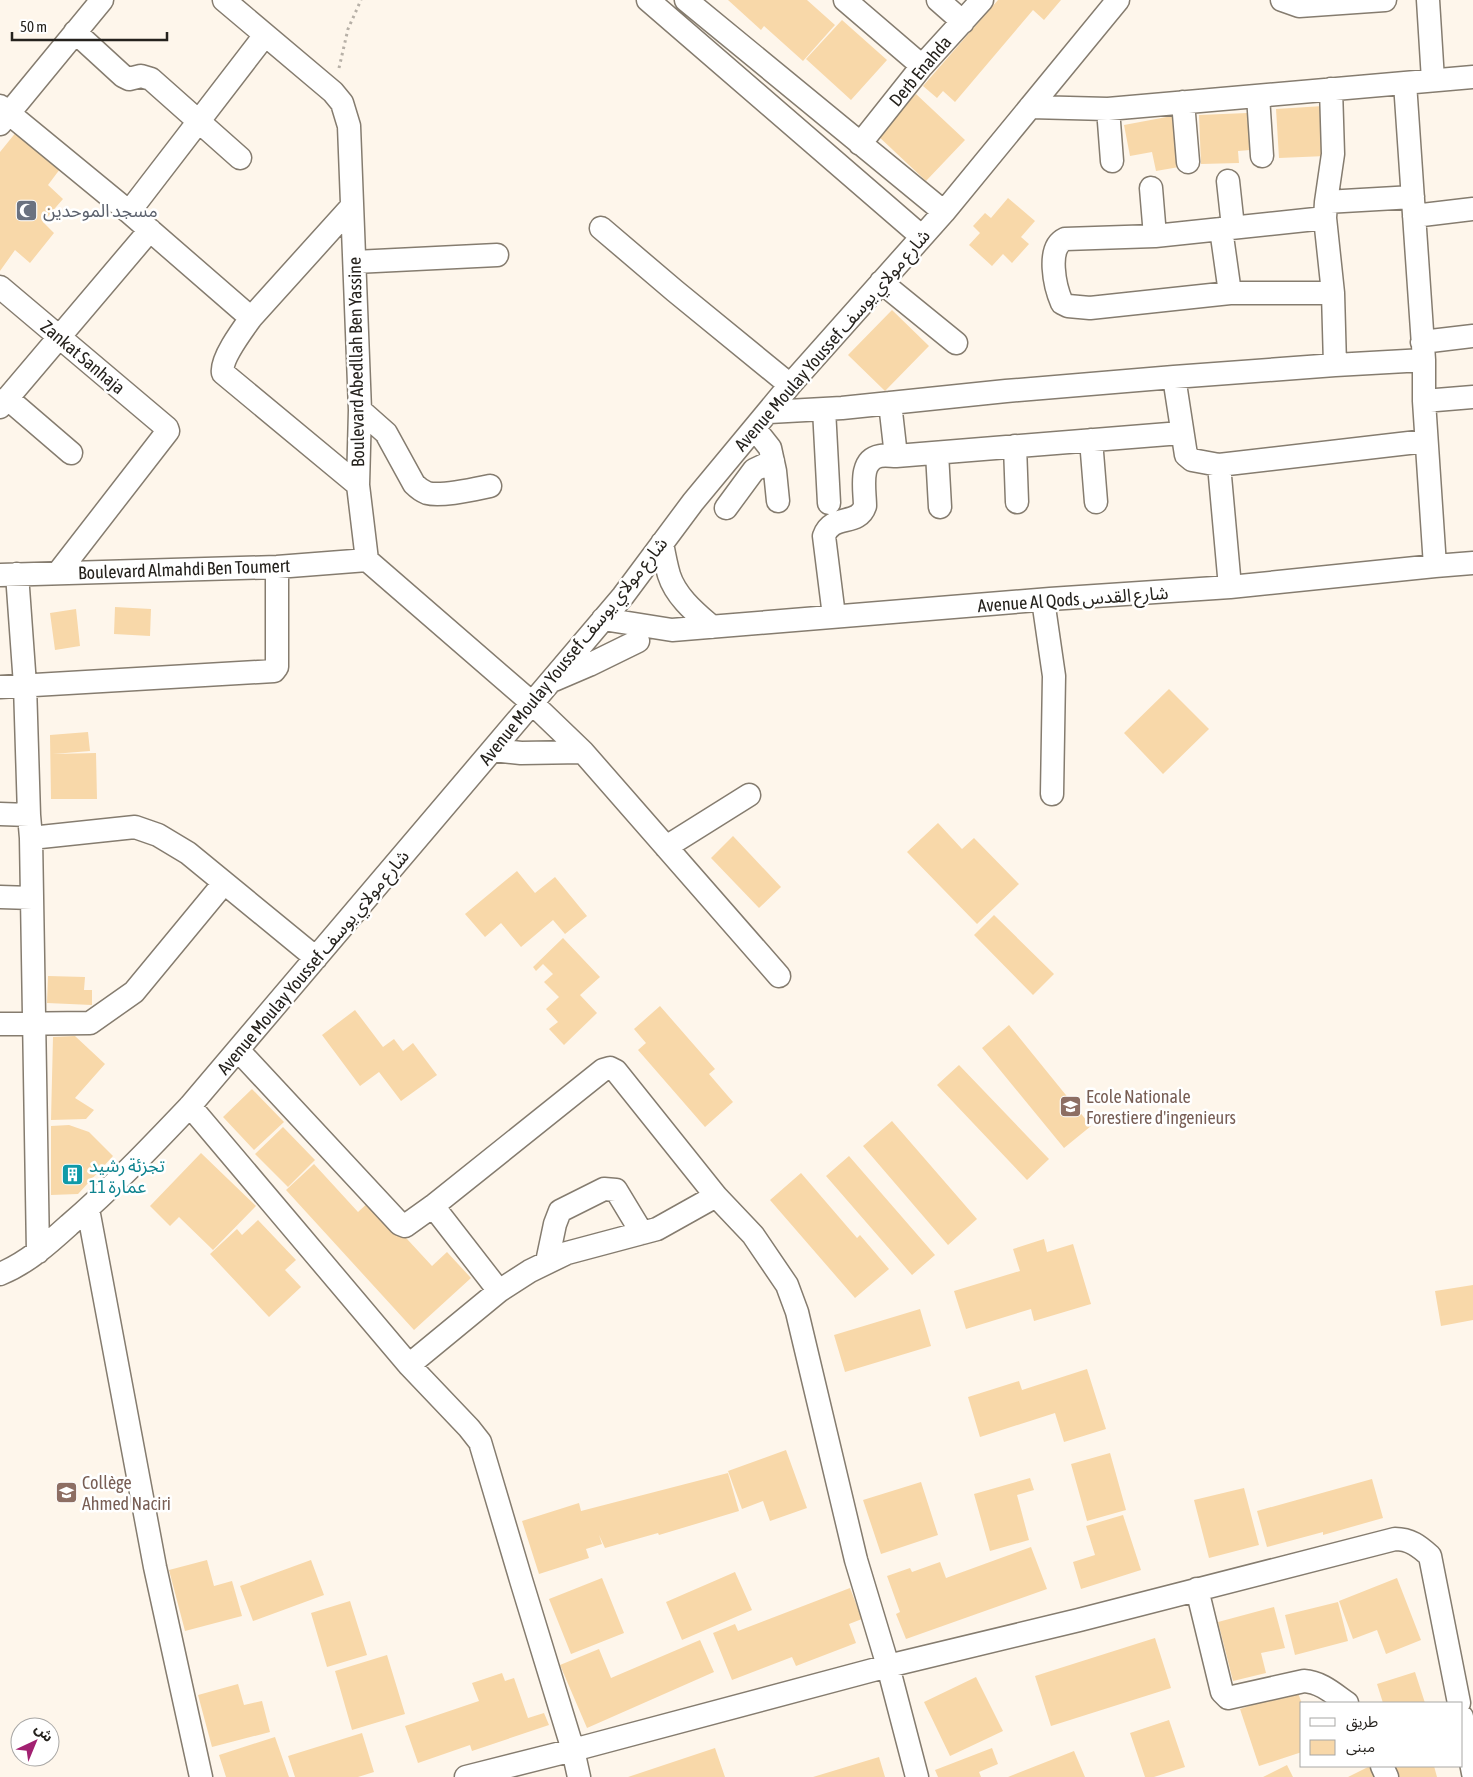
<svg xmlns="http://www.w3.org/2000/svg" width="1473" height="1777" font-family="'Asap Condensed','Noto Sans Arabic',sans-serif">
	<rect width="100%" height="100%" fill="#fef6eb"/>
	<path fill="#f8d8a9" d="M 728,0 L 807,0 L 835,25 L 803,61 L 764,26 L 761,30 Z
		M 998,0 L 1061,0 L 1044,20 L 1033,10 L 955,102 L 943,91 L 937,98 L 923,86 Z
		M 842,20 L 887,60 L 851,100 L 806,59 Z
		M 916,94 L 965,140 L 926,181 L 877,135 Z
		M 1323,106 L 1326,156 L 1279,158 L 1276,109 Z
		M 1247,113 L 1250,150 L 1238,151 L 1239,163 L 1201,164 L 1199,115 Z
		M 1172,116 L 1178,142 L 1174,143 L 1179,167 L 1156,171 L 1152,152 L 1130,156 L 1124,125 Z
		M 17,131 L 60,169 L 48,185 L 63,199 L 43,222 L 54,233 L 30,263 L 15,250 L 0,271 L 0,152 Z
		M 1008,198 L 1035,221 L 1021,237 L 1029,244 L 1012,263 L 1003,254 L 992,266 L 969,245 L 980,233 L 973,226 L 985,213 L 991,218 Z
		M 892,310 L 929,346 L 885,391 L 848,355 Z
		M 115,607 L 151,609 L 150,636 L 114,634 Z
		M 76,609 L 80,646 L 55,650 L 50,613 Z
		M 1169,689 L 1209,729 L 1163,774 L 1124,733 Z
		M 88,732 L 90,751 L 53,754 L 96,753 L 97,799 L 51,799 L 50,735 Z
		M 938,823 L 962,849 L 974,838 L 1019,884 L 977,924 L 907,852 Z
		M 733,836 L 781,887 L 759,908 L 711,858 Z
		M 517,871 L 535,893 L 555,877 L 587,916 L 565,934 L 553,920 L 521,947 L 501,923 L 485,937 L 465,914 Z
		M 994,915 L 1054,974 L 1033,995 L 974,935 Z
		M 563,938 L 600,977 L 580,995 L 597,1013 L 564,1045 L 549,1029 L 558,1022 L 546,1009 L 559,997 L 544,982 L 553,974 L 543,964 L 536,971 L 533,967 Z
		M 48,976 L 85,977 L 84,990 L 92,990 L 92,1005 L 47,1003 Z
		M 660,1006 L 715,1069 L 709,1074 L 733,1102 L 705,1127 L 638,1050 L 646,1043 L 634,1029 Z
		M 355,1010 L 383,1047 L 394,1039 L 403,1051 L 413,1043 L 437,1075 L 401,1101 L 379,1072 L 360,1086 L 322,1035 Z
		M 1009,1025 L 1091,1126 L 1064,1148 L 982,1048 Z
		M 75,1036 L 105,1064 L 75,1098 L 94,1110 L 86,1119 L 51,1120 L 53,1037 Z
		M 959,1065 L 1049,1159 L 1027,1180 L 937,1085 Z
		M 252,1089 L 284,1122 L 254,1150 L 223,1117 Z
		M 892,1121 L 977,1219 L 948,1245 L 863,1146 Z
		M 69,1125 L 89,1132 L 113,1156 L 78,1194 L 51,1195 L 51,1126 Z
		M 283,1127 L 315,1160 L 288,1187 L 255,1154 Z
		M 201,1153 L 256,1206 L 213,1250 L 179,1217 L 170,1226 L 150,1206 Z
		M 849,1156 L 935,1255 L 912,1275 L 826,1176 Z
		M 314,1164 L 358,1212 L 371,1200 L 432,1266 L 447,1252 L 471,1278 L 414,1330 L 286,1190 Z
		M 801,1173 L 857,1238 L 860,1235 L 889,1269 L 855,1298 L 770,1200 Z
		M 258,1220 L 296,1260 L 285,1270 L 301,1287 L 269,1317 L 210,1254 L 237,1229 L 242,1235 Z
		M 1044,1239 L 1047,1252 L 1073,1244 L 1091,1304 L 1034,1321 L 1031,1309 L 966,1329 L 954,1291 L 1020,1271 L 1013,1249 Z
		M 1473,1285 L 1473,1320 L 1441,1326 L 1435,1291 Z
		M 920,1309 L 931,1346 L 845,1372 L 834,1335 Z
		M 1087,1369 L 1106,1429 L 1064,1442 L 1055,1413 L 980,1437 L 968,1397 L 1019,1381 L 1022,1390 Z
		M 786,1450 L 807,1508 L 770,1521 L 763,1501 L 742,1509 L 728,1471 Z
		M 1110,1453 L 1126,1510 L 1087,1521 L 1071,1464 Z
		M 728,1473 L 739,1511 L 659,1535 L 658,1533 L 605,1548 L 599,1535 L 602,1544 L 586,1549 L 589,1558 L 539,1574 L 522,1521 L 579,1503 L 581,1511 Z
		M 1030,1478 L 1034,1490 L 1017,1495 L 1029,1540 L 990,1551 L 974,1494 Z
		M 1372,1479 L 1383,1518 L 1323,1535 L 1323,1532 L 1267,1547 L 1257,1511 Z
		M 921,1482 L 938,1535 L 881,1554 L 863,1500 Z
		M 1244,1488 L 1259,1545 L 1209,1558 L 1194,1500 Z
		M 1123,1515 L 1141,1570 L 1081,1589 L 1073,1562 L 1095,1555 L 1086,1526 Z
		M 1031,1547 L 1047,1589 L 906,1639 L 896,1614 L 900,1612 L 887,1576 L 910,1568 L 912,1572 L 940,1562 L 946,1578 Z
		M 207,1560 L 214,1586 L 232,1581 L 242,1616 L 185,1631 L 169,1570 Z
		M 311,1560 L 324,1595 L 253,1621 L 240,1586 Z
		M 735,1572 L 752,1610 L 682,1640 L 666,1602 Z
		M 602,1578 L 624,1633 L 571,1654 L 549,1599 Z
		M 1397,1578 L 1421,1640 L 1386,1654 L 1377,1630 L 1353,1639 L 1339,1601 Z
		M 850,1588 L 862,1619 L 849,1624 L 856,1643 L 796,1666 L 792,1657 L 732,1680 L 713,1633 L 735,1624 L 738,1631 Z
		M 350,1601 L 367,1655 L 327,1667 L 311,1613 Z
		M 1338,1602 L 1348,1641 L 1295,1655 L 1285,1615 Z
		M 1274,1607 L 1285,1648 L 1261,1653 L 1266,1673 L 1233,1681 L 1218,1622 Z
		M 1155,1638 L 1171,1688 L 1051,1726 L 1035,1676 Z
		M 700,1640 L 714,1672 L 587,1728 L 560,1665 L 599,1649 L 611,1678 Z
		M 387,1655 L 405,1714 L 352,1730 L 335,1671 Z
		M 1415,1672 L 1425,1703 L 1383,1703 L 1377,1684 Z
		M 502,1673 L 505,1681 L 514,1678 L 528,1718 L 544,1713 L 549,1725 L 472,1751 L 470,1745 L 418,1763 L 405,1726 L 479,1701 L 472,1683 Z
		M 976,1677 L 1003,1731 L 950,1756 L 924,1702 Z
		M 238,1684 L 244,1705 L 262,1701 L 270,1732 L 212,1747 L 198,1695 Z
		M 1297,1690 L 1302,1704 L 1302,1752 L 1259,1766 L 1240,1709 Z
		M 1169,1720 L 1185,1767 L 1154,1777 L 1145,1777 L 1130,1733 Z
		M 362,1733 L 374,1772 L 358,1777 L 295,1777 L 288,1756 Z
		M 275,1737 L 289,1777 L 226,1777 L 219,1755 Z
		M 715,1748 L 725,1777 L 628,1777 Z
		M 992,1748 L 998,1764 L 979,1772 L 981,1777 L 938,1777 L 935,1770 Z
		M 1074,1751 L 1085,1777 L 1008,1777 Z
		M 879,1757 L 885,1777 L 813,1777 Z
		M 1287,1765 L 1293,1777 L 1263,1777 Z
		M 1370,1766 L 1376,1766 L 1381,1777 L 1348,1777 Z
		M 1391,1766 L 1434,1766 L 1437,1777 L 1394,1777 Z"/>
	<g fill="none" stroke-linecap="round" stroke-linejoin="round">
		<defs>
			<path id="minor" d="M 224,0 L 333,92 L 342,103 L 349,126 L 360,410 L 358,485 L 367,560 L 532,703 L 583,752 L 779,976
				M 648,0 L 921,236
				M 686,0 L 944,212
				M 845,0 L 922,66
				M 938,0 L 963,22
				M 1282,0 L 1299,6 L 1385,0
				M 1428,0 L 1433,80
				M 75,32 L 123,76 L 129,79 L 141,76 L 151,79 L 240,158
				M 1405,83 L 1424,360 L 1424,401 L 1435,566
				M 1331,89 L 1333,154 L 1326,202 L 1325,218 L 1333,293 L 1335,365
				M 1258,96 L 1262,156
				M 1183,102 L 1188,162
				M 0,106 L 129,212 L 251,318 C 243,329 220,360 223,373 L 358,485
				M 1030,107 L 1108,109 L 1473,77
				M 1108,109 L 1112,161
				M 0,124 L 102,0
				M 860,144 L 922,66 L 982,0
				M 1228,181 L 1233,227
				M 1151,188 L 1155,236
				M 1326,202 L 1413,197
				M 129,212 L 265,35
				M 1414,216 L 1473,209
				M 1325,218 L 1155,236 L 1065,239 C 1046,248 1055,287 1062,303 L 1068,306 L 1090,308 L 1230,293 L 1333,293
				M 601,228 L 675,291 L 790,385
				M 1221,229 L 1230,293
				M 355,262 L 497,255
				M 881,282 L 956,343
				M 0,287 L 167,428 L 168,431 L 58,573
				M 251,318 L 352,206
				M 1422,342 L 1473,336
				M 1174,377 L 1186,455 L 1192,460 L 1219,465 L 1230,587
				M 7,398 L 71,453
				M 1424,401 L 1473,397
				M 890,403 L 896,456 L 1181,433
				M 0,407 L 150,230
				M 824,409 L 829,503
				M 360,410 L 386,433 L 414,484 C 418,488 422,491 427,493 C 441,497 475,489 490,486
				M 769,412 L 842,408 L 1006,391 L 1174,377 L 1335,365 L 1424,360
				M 755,429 L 770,448 L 775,471 L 778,501
				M 1091,440 L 1096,502
				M 1015,446 L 1017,502
				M 937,453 L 940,507
				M 1219,465 L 1426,441
				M 726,508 L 754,470 L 773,461
				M 662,543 C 664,554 666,565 669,575 C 676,597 696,613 712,627
				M 17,574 L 25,685 L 29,815 L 31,838 L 38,1252
				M 0,575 L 277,567 L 367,560
				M 1043,600 L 1054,676 L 1052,794
				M 834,616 L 824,536 C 832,513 858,527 865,506 C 865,490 858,460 880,456 C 885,455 891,456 896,456
				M 603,619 L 672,630 L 1050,599 L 1230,587 L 1435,566 L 1473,563
				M 554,680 L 589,665 L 638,641
				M 0,687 L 274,671 L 277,667 L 277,567
				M 493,750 L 521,753 L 583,752
				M 0,814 L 29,815
				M 31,838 L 135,827 L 158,835 L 188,853 L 316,958
				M 666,847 L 749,795
				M 0,897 L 32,898
				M 0,1024 L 90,1023 L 134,992 L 224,883
				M 238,1050 L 400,1224 L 405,1226 L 433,1206 L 603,1070 L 610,1068 L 616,1071 L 716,1196 L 753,1235 L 787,1285 L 797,1312 L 856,1560 L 888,1666 L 917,1777
				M 190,1106 L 409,1365 L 469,1428 L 480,1442 L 521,1580 L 573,1750 L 579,1777
				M 433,1206 L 499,1291
				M 88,1209 L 155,1567 L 201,1777
				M 547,1262 L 555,1224 L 560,1211 L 604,1189 L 616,1190 L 642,1233
				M 0,1274 C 27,1263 48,1244 69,1225 C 112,1188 151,1147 190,1106 L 623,596 L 693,502 L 790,385 L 944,212 L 1118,0
				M 409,1365 L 499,1291 L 530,1271 L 567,1253 L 657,1229 L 716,1196
				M 1197,1589 L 1222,1692 L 1228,1698 L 1304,1681 C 1321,1682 1334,1694 1347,1703
				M 1462,1717 L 1473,1773
				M 1382,1766 L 1387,1777
				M 466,1777 L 573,1750 L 888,1666 L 1079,1620 L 1395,1539 C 1410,1539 1419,1546 1430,1556 L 1459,1703"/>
		</defs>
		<use href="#minor" stroke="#857c6f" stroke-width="25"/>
		<path stroke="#b7b0a7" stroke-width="3" stroke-dasharray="2.5 4" stroke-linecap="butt" d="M 339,68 L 348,29 L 361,0"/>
		<use href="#minor" stroke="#fff" stroke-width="22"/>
	</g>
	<defs>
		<symbol id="mosque-square" viewBox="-11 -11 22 22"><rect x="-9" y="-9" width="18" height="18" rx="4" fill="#6b7280" stroke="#fff"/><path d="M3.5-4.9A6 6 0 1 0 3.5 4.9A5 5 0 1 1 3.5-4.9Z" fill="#fff"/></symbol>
		<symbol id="university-square" viewBox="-11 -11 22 22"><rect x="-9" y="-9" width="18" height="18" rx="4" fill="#8d6e63" stroke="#fff"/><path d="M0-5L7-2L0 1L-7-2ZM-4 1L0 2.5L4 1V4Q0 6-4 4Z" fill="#fff"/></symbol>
		<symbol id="building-square" viewBox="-11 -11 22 22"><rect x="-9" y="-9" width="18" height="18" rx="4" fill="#0f9aa8" stroke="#fff"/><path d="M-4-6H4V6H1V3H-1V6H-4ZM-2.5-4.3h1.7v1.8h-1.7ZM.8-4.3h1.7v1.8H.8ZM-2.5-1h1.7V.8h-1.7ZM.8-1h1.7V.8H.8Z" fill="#fff"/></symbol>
		<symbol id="school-square" viewBox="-11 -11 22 22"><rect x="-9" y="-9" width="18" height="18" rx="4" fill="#8d6e63" stroke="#fff"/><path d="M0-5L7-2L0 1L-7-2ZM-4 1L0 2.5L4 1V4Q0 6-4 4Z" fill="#fff"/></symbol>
	</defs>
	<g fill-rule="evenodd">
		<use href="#mosque-square" x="14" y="198" width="25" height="25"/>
		<use href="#university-square" x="1058" y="1094" width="25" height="25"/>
		<use href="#building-square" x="60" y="1162" width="25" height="25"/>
		<use href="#school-square" x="54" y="1480" width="25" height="25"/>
	</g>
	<g text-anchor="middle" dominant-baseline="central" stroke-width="5" stroke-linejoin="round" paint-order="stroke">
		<g font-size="18" fill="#25221d" stroke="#fff">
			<text transform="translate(920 71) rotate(-50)">Derb Enahda</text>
			<text transform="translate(832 340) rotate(-49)">Avenue Moulay Youssef شارع مولاي يوسف</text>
			<text transform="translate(83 357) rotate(40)">Zankat Sanhaja</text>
			<text transform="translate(356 362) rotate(-91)">Boulevard Abedllah Ben Yassine</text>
			<text transform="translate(184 569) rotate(-2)">Boulevard Almahdi Ben Toumert</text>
			<text transform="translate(1073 599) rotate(-4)">Avenue Al Qods شارع القدس</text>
			<text transform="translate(573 651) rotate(-51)">Avenue Moulay Youssef شارع مولاي يوسف</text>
			<text transform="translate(313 962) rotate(-50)">Avenue Moulay Youssef شارع مولاي يوسف</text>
		</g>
		<g font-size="18" fill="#5b616d" stroke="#fff" text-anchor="start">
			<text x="43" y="210">مسجد الموحدين</text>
		</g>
		<g font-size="18" fill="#785e54" stroke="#fff" text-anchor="start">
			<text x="1086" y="1096">Ecole Nationale<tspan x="1086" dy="21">Forestiere d'ingenieurs</tspan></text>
			<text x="82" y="1482">Collège<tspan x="82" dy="21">Ahmed Naciri</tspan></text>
		</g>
		<g font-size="18" fill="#0d838f" stroke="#fff" text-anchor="start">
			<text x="89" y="1165">تجزئة رشيد<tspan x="89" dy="21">عمارة 11</tspan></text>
		</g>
	</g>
	<rect x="1300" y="1702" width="162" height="65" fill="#ffffff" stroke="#a8a7a5"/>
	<rect x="1310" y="1718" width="25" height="8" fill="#ffffff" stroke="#a8a7a5"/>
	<text x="1346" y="1727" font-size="15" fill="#25221d">طريق</text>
	<rect x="1310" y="1740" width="25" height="15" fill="#f8d8a9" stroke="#a8a7a5"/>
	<text x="1346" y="1752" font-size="15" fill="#25221d">مبنى</text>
	<g transform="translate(35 1742) rotate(44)"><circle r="24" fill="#ffffff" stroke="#a8a7a5"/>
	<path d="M0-4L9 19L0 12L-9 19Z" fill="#a22171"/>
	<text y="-8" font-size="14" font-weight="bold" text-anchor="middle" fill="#25221d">ش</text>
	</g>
	<path d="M12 32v8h155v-8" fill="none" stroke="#25221d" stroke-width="2.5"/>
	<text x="20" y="32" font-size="15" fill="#25221d" stroke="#ffffff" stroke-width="4" paint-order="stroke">50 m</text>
</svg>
